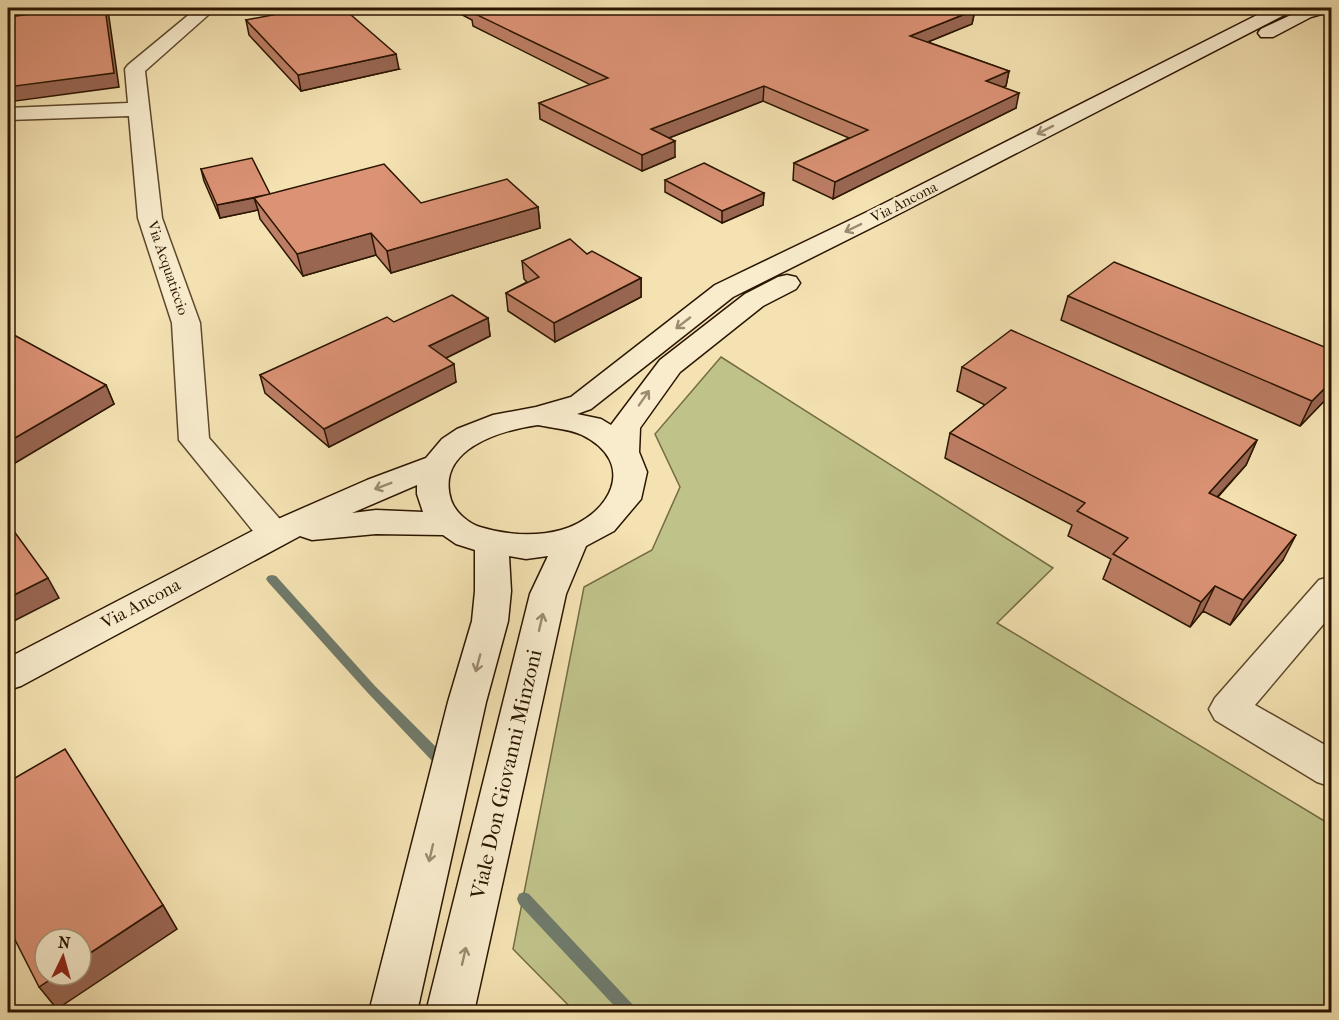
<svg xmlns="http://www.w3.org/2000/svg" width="1339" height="1020" font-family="'IM FELL French Canon',serif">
	<rect width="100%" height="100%" fill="#f4e2b2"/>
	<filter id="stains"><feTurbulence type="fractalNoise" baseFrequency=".00333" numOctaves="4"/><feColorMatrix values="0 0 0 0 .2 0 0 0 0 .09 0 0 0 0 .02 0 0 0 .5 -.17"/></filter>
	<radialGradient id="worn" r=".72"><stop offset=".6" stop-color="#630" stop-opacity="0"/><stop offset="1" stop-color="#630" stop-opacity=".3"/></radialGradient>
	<path fill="#bfc289" stroke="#756c44" stroke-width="1.5" d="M 721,357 L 1053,568 L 997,623 L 1331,825 L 1331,1012 L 575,1012 L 513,949 L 584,587 L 652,550 L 680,487 L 655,434 Z"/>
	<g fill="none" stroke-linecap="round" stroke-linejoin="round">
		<path fill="#6f7a6b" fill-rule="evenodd" d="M 272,575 L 276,576 L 375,686 L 443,754 L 444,758 L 443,762 L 438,763 L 433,762 L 367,692 L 268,582 L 266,579 L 268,576 Z
			M 524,892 L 529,894 L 635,1007 L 638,1012 L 620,1012 L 519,904 L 517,899 L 519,894 Z"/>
		<defs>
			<path id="minor" d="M 197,8 L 216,8 L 145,71 L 162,218 L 200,323 L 209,438 L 286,526 L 291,534 L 286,542 L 274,546 L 262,542 L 179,440 L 172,323 L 138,218 L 129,116 L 8,120 L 8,108 L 128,103 L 125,69 L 128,65 Z
				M 1332,576 L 1332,614 L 1255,705 L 1332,749 L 1332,787 L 1317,782 L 1215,720 L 1209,709 L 1215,698 L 1319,580 Z"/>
			<path id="secondary" d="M 1271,8 L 1293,8 L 1290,12 L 885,221 L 733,297 L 591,409 L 577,414 L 601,419 L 611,425 L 660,360 L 745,294 L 778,277 L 787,275 L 796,277 L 800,283 L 796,289 L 763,306 L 680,372 L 640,428 L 639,452 L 647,472 L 641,499 L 614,531 L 586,546 L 566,594 L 474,1012 L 426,1012 L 530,594 L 548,556 L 526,559 L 509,556 L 511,591 L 508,621 L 486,702 L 417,1012 L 369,1012 L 448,702 L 472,621 L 475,591 L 475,550 L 456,544 L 443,535 L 376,534 L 312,540 L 300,536 L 21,686 L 8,690 L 8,658 L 262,526 L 367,480 L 426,458 L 442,439 L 457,429 L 493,415 L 536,407 L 571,397 L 715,285 L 869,211 ZM 538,425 C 552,428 570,429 582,435 C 639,463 610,516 561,530 C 536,537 505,535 480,527 C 468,523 455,512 451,500 C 435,449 501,430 538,425 ZM 417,485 L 417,494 L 423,512 L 376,510 L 352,513 Z
				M 1306,8 L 1332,8 L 1332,11 L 1311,17 L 1273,37 L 1261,37 L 1258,33 L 1261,29 Z"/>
		</defs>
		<use href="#minor" stroke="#5d482c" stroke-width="3"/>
		<use href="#secondary" stroke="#2b1500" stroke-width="3"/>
		<use href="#minor" fill="#f8eccd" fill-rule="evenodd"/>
		<use href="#secondary" fill="#f8eccd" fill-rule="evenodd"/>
	</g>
	<path fill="#bc7e65" stroke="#2b1500" stroke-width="1.5" d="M 449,8 L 968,8 L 975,10 L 972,24 L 928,42 L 1009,71 L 1006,86 L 1003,87 L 1016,108 L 833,199 L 793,180 L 794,163 L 849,138 L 763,101 L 669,138 L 675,157 L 642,171 L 540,119 L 539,103 L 591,85 L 473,26 L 472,20 Z
		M 246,20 L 399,69 L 301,91 L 249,35 Z
		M 201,169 L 270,194 L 421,203 L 538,207 L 540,228 L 391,273 L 376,255 L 303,276 L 260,219 L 258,210 L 220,218 L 204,181 Z
		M 665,180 L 764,193 L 763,205 L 722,223 L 665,192 Z
		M 587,254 L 641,278 L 641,297 L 555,342 L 508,311 L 506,293 L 527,282 L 524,279 L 522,261 Z
		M 1068,296 L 1332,393 L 1300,426 L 1061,320 Z
		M 488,318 L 490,336 L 446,358 L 456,382 L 329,447 L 265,393 L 260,375 L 394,322 Z
		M 8,338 L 106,385 L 114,404 L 15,463 L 8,458 Z
		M 962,367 L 1257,440 L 1246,465 L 1218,497 L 1283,560 L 1230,625 L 1203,611 L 1190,627 L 1103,579 L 1111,559 L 1068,536 L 1072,525 L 945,458 L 950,433 L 985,405 L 957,391 Z"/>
	<path fill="#996652" stroke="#2b1500" stroke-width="1.5" d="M 105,8 L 109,17 L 119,87 L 8,102 L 8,87 Z
		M 975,10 L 972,24 L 908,50 L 910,36 Z
		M 396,54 L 399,69 L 301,91 L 298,75 Z
		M 1009,71 L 1006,86 L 983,96 L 986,81 Z
		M 764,86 L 763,101 L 651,145 L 651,129 Z
		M 1019,93 L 1016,108 L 833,199 L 835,182 Z
		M 675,141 L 675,157 L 642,171 L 642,155 Z
		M 764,193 L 763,205 L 722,223 L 722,211 Z
		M 254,198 L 258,210 L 220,218 L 217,205 Z
		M 538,207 L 540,228 L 391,273 L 387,251 Z
		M 371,233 L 376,255 L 303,276 L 297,254 Z
		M 641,278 L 641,297 L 555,342 L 554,323 Z
		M 488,318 L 490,336 L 432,365 L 429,346 Z
		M 454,364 L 456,382 L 329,447 L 324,429 Z
		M 1332,381 L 1332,393 L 1300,426 L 1312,401 Z
		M 106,385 L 114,404 L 15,463 L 8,448 L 8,442 Z
		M 1257,440 L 1246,465 L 1198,518 L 1209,493 Z
		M 1296,535 L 1283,560 L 1230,625 L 1243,600 Z
		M 48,578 L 59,598 L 8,624 L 8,598 Z
		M 1215,586 L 1203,611 L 1190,627 L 1201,602 Z
		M 163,905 L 177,929 L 57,1009 L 39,987 L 57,975 L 81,975 L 81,959 Z"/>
	<path fill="#db9275" stroke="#2b1500" stroke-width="1.5" d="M 79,8 L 105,8 L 114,73 L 8,87 L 8,17 Z
		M 309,8 L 343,8 L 396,54 L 298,75 L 246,20 Z
		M 472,8 L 968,8 L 975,10 L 910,36 L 1009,71 L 986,81 L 1019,93 L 835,182 L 794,163 L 868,130 L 764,86 L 651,129 L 675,141 L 642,155 L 539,103 L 608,78 L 471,12 L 477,10 Z
		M 252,158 L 270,194 L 217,205 L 201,169 Z
		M 704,163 L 764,193 L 722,211 L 665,180 Z
		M 384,164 L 421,203 L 507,179 L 538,207 L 387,251 L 371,233 L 297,254 L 254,198 Z
		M 570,239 L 587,254 L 592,251 L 641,278 L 554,323 L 506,293 L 539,277 L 522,261 Z
		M 1114,262 L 1332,350 L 1332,381 L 1312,401 L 1068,296 Z
		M 452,295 L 488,318 L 429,346 L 454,364 L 324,429 L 260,375 L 387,317 L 394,322 Z
		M 1011,330 L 1257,440 L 1209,493 L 1296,535 L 1243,600 L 1215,586 L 1201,602 L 1113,554 L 1128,538 L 1077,511 L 1085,503 L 950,433 L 1006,388 L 962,367 Z
		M 14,335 L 106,385 L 8,442 L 8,338 Z
		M 8,523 L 48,578 L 8,598 Z
		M 65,749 L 163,905 L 81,959 L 81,939 L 45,939 L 45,975 L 57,975 L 39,987 L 8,926 L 8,782 Z"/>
	<defs><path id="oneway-shaft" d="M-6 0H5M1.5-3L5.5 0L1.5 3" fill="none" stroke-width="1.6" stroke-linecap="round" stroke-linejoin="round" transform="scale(1.5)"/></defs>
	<g stroke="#9c8b71">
		<use href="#oneway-shaft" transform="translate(1045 130) rotate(153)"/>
		<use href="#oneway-shaft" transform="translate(853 228) rotate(154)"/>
		<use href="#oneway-shaft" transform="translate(683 323) rotate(142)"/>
		<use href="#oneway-shaft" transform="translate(644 398) rotate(-55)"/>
		<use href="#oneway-shaft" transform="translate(383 486) rotate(159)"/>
		<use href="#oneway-shaft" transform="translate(541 622) rotate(-77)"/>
		<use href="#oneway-shaft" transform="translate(478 663) rotate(105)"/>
		<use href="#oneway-shaft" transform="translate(431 853) rotate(103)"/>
		<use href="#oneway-shaft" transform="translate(464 956) rotate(-77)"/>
	</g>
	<g text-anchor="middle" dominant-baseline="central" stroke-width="6" stroke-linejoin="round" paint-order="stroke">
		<g font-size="15" fill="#2b1500" stroke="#f8eccd">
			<text transform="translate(904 202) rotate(-27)">Via Ancona</text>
			<text transform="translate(168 268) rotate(71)">Via Acquaticcio</text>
		</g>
		<g font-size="18" fill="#2b1500" stroke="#f8eccd">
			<text transform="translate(141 604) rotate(-28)">Via Ancona</text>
		</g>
		<g font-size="21" fill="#2b1500" stroke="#f8eccd">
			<text transform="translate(506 774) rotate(-77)">Viale Don Giovanni Minzoni</text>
		</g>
	</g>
	<rect width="1339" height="1020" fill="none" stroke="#f4e2b2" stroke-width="30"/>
	<rect x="9" y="9" width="1321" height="1002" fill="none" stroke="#2b1500" stroke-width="3"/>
	<rect x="15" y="15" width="1309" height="990" fill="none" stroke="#2b1500" stroke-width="1.5"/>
	<g transform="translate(63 957) rotate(5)"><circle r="28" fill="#f8eccd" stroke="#a6967b" stroke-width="1.5"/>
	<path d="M0-4.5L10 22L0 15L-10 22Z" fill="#8f2418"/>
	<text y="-9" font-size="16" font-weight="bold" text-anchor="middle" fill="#2b1500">N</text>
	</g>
	<rect width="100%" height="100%" filter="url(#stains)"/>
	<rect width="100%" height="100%" fill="url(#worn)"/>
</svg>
